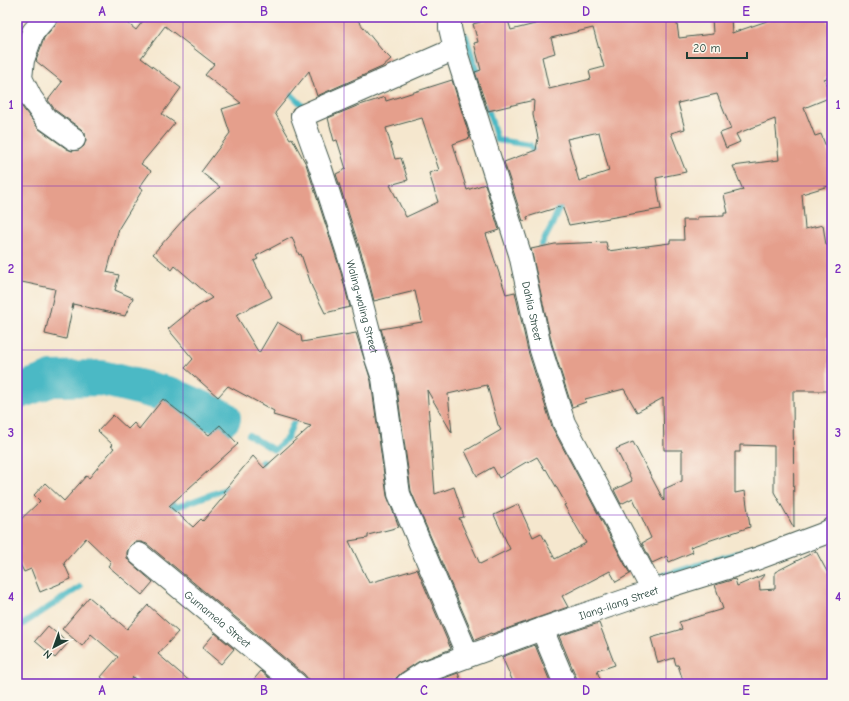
<svg xmlns="http://www.w3.org/2000/svg" width="849" height="701" font-family="'Comic Neue',sans-serif">
	<rect width="100%" height="100%" fill="#fbf7ec"/>
	<filter id="ink" filterUnits="userSpaceOnUse"><feTurbulence type="fractalNoise" baseFrequency=".025" numOctaves="2"/><feDisplacementMap in="SourceGraphic" scale="8" xChannelSelector="R" yChannelSelector="G"/><feConvolveMatrix kernelMatrix="1 2 1 2 8 2 1 2 1" color-interpolation-filters="sRGB"/></filter>
	<filter id="wash" filterUnits="userSpaceOnUse"><feTurbulence type="fractalNoise" baseFrequency=".012" numOctaves="4" result="noise"/><feDisplacementMap in="SourceGraphic" scale="16" xChannelSelector="R" yChannelSelector="G"/><feGaussianBlur stdDeviation="0.9" result="paint"/><feColorMatrix in="noise" values="0 0 0 0 0 0 0 0 0 0 0 0 0 0 0 0 0 1.4 0 .05"/><feComposite in="paint" operator="in"/></filter>
	<g filter="url(#wash)">
		<rect width="100%" height="100%" fill="#f5e7ce"/>
		<g fill="none" stroke-linecap="round" stroke-linejoin="round">
			<path stroke="#4bb9c5" stroke-width="6" d="M 462,38 L 466,36 L 479,79
				M 288,86 L 291,94 L 302,105
				M 487,105 L 497,140 L 530,145 L 538,158
				M 544,254 L 541,246 L 552,225 L 560,206 L 558,201
				M 249,435 L 274,450 L 287,438 L 297,414
				M 254,469 L 263,461
				M 166,501 L 177,507 L 231,487
				M 652,579 L 764,545
				M 17,628 L 80,587"/>
			<path stroke="#4bb9c5" stroke-width="36" d="M 17,392 L 52,379 L 101,378 L 171,395 L 223,418"/>
		</g>
		<g id="blocks">
			<path fill="#e59f8c" fill-rule="evenodd" d="M 58,17 L 120,17 L 136,30 L 146,17 L 355,17 L 381,49 L 391,59 L 382,67 L 317,96 L 309,71 L 275,113 L 290,139 L 292,138 L 306,164 L 340,269 L 350,307 L 325,313 L 312,287 L 301,254 L 299,255 L 292,237 L 256,256 L 258,259 L 254,261 L 272,297 L 236,315 L 259,353 L 277,322 L 301,336 L 302,342 L 356,333 L 371,381 L 387,496 L 399,527 L 368,535 L 368,538 L 349,541 L 369,583 L 417,569 L 451,649 L 418,662 L 400,674 L 396,678 L 395,684 L 308,684 L 308,679 L 304,674 L 147,544 L 141,542 L 135,542 L 130,546 L 127,552 L 127,558 L 131,563 L 153,582 L 142,595 L 108,566 L 111,562 L 86,538 L 64,563 L 71,579 L 40,592 L 31,569 L 24,572 L 17,558 L 17,523 L 40,501 L 34,495 L 45,483 L 64,501 L 86,476 L 89,478 L 114,448 L 111,446 L 113,445 L 98,431 L 113,415 L 128,429 L 134,423 L 139,429 L 163,399 L 209,435 L 220,425 L 238,444 L 169,506 L 193,527 L 201,519 L 203,521 L 226,494 L 223,492 L 253,456 L 264,468 L 311,426 L 273,415 L 274,411 L 228,386 L 218,397 L 185,368 L 193,359 L 168,329 L 190,311 L 212,298 L 175,266 L 172,270 L 153,254 L 190,212 L 220,187 L 201,172 L 230,133 L 222,109 L 241,103 L 205,75 L 214,64 L 165,26 L 141,58 L 181,88 L 162,114 L 175,123 L 141,164 L 151,171 L 139,188 L 143,189 L 119,228 L 107,272 L 119,275 L 115,290 L 133,298 L 125,316 L 73,304 L 66,339 L 45,334 L 55,289 L 17,281 L 17,105 L 22,107 L 39,129 L 67,149 L 72,151 L 79,150 L 84,146 L 86,140 L 85,133 L 81,129 L 55,110 L 48,100 L 62,82 L 36,61 L 44,38 L 55,25 Z
				M 487,17 L 507,17 L 511,30 L 547,21 L 546,17 L 676,17 L 679,38 L 713,34 L 712,17 L 731,17 L 732,33 L 770,20 L 769,17 L 827,17 L 832,32 L 832,76 L 824,79 L 831,97 L 804,108 L 815,136 L 821,134 L 832,162 L 832,185 L 802,194 L 805,229 L 823,225 L 826,245 L 832,245 L 832,337 L 828,337 L 830,391 L 793,391 L 794,528 L 774,492 L 774,446 L 740,445 L 740,452 L 735,452 L 735,493 L 745,491 L 750,527 L 690,547 L 693,552 L 669,562 L 667,556 L 652,563 L 642,543 L 651,538 L 633,498 L 621,504 L 614,490 L 632,481 L 616,449 L 633,442 L 664,501 L 664,489 L 682,481 L 682,450 L 664,450 L 663,398 L 637,412 L 624,389 L 585,399 L 586,402 L 572,407 L 552,344 L 531,249 L 555,244 L 606,242 L 608,251 L 670,243 L 670,240 L 684,240 L 683,220 L 697,220 L 697,217 L 724,216 L 724,213 L 728,213 L 724,195 L 743,190 L 733,166 L 779,160 L 775,119 L 736,134 L 740,142 L 726,148 L 720,133 L 731,129 L 717,94 L 678,103 L 685,129 L 671,133 L 686,172 L 656,178 L 661,209 L 569,225 L 562,206 L 527,217 L 528,220 L 523,221 L 504,162 L 536,150 L 538,138 L 533,115 L 534,100 L 488,111 L 475,72 L 481,70 L 474,43 L 478,42 L 473,24 L 487,20 ZM 593,28 L 604,67 L 589,71 L 591,79 L 549,89 L 542,57 L 555,53 L 551,38 ZM 599,132 L 609,171 L 579,181 L 567,139 Z
				M 452,80 L 470,138 L 453,144 L 467,190 L 485,184 L 499,230 L 486,234 L 506,294 L 515,292 L 528,351 L 552,427 L 630,574 L 616,582 L 610,571 L 562,596 L 568,607 L 492,634 L 491,633 L 475,640 L 411,491 L 395,376 L 381,329 L 422,322 L 415,291 L 374,301 L 364,262 L 336,174 L 346,169 L 337,140 L 334,141 L 328,118 L 357,106 L 385,97 L 386,101 ZM 422,118 L 439,170 L 429,173 L 438,202 L 406,217 L 390,185 L 408,180 L 401,158 L 395,159 L 386,128 ZM 487,385 L 498,425 L 501,430 L 465,451 L 477,476 L 493,467 L 499,478 L 528,461 L 528,462 L 537,457 L 545,470 L 546,469 L 566,504 L 564,505 L 586,543 L 555,559 L 541,533 L 533,537 L 518,504 L 494,515 L 510,549 L 480,564 L 459,518 L 464,517 L 454,487 L 435,494 L 427,390 L 452,433 L 448,394 Z
				M 816,551 L 832,581 L 832,682 L 807,681 L 807,684 L 684,684 L 678,665 L 676,665 L 674,658 L 658,663 L 651,638 L 682,629 L 679,622 L 723,609 L 715,585 L 735,579 L 737,586 L 765,574 L 759,581 L 760,590 L 775,589 L 775,572 Z
				M 89,597 L 127,629 L 148,605 L 178,632 L 158,654 L 193,684 L 141,684 L 133,677 L 127,684 L 109,684 L 101,677 L 118,657 L 91,634 L 82,646 L 62,629 Z
				M 599,623 L 615,665 L 597,671 L 602,684 L 577,684 L 577,679 L 559,636 Z
				M 48,626 L 68,643 L 55,658 L 35,641 Z
				M 215,633 L 234,649 L 221,664 L 202,648 Z
				M 535,645 L 551,684 L 514,684 L 502,657 Z
				M 261,671 L 276,684 L 250,684 Z
				M 458,673 L 462,684 L 430,684 L 431,683 Z"/>
		</g>
	</g>
	<g filter="url(#ink)">
		<use href="#blocks" fill-opacity="0" stroke="#3f564b" stroke-width="1"/>
		<g fill="none" stroke-linecap="round" stroke-linejoin="round">
			<defs>
				<g id="minor">
					<path d="M 46,17 L 33,32 L 23,60 L 21,78 L 31,98 L 46,119 L 74,139"/>
					<path id="s1" d="M 450,17 L 450,28 L 455,49 L 520,254 L 540,347 L 564,423 L 653,591"/>
					<path id="s2" d="M 455,49 L 302,116 L 321,169 L 352,266 L 376,358 L 383,378 L 399,494 L 468,656"/>
					<path id="s3" d="M 139,554 L 296,684"/>
					<path d="M 542,629 L 565,684"/>
					<path id="s4" d="M 407,684 L 425,672 L 542,629 L 653,591 L 756,559 L 823,534 L 832,529"/>
				</g>
			</defs>
			<use href="#minor" stroke="#3f564b" stroke-width="24"/>
			<use href="#minor" stroke="#fff" stroke-width="22"/>
		</g>
	</g>
	<path fill="none" stroke="#7b2cbf" stroke-width="1" stroke-opacity="0.55" d="M 183,17 L 183,684M 344,17 L 344,684M 505,17 L 505,684M 666,17 L 666,684M 17,186 L 832,186M 17,350 L 832,350M 17,515 L 832,515"/>
	<g text-anchor="middle" dominant-baseline="central" stroke-width="3" stroke-linejoin="round" paint-order="stroke">
		<g font-size="11" fill="#1f3d34" stroke="#fbf7ec">
			<text stroke="none"><textPath href="#s2" startOffset="367">Waling-waling Street</textPath></text>
			<text stroke="none"><textPath href="#s1" startOffset="306">Dahlia Street</textPath></text>
			<text stroke="none"><textPath href="#s4" startOffset="227">Ilang-ilang Street</textPath></text>
			<text stroke="none"><textPath href="#s3" startOffset="102">Gumamela Street</textPath></text>
		</g>
	</g>
	<rect width="849" height="701" fill="none" stroke="#fbf7ec" stroke-width="44"/>
	<g transform="translate(54 647) rotate(221)" stroke="#fbf7ec" stroke-width="3" paint-order="stroke">
	<path d="M0-3L7 15L0 10L-7 15Z" fill="#1f3d34"/>
	<text y="-6" font-size="11" font-weight="bold" text-anchor="middle" fill="#1f3d34">N</text>
	</g>
	<path d="M687 52v6h60v-6" fill="none" stroke="#1f3d34" stroke-width="2"/>
	<text x="693" y="52" font-size="12" fill="#1f3d34" stroke="#fbf7ec" stroke-width="3" paint-order="stroke">20 m</text>
	<rect x="22" y="22" width="805" height="657" fill="none" stroke="#7b2cbf" stroke-width="1.5"/>
	<g font-size="13" text-anchor="middle" font-weight="bold" fill="#7b2cbf">
		<text x="102" y="16">A</text>
		<text x="264" y="16">B</text>
		<text x="424" y="16">C</text>
		<text x="586" y="16">D</text>
		<text x="746" y="16">E</text>
		<text x="11" y="109">1</text>
		<text x="838" y="109">1</text>
		<text x="11" y="273">2</text>
		<text x="838" y="273">2</text>
		<text x="11" y="437">3</text>
		<text x="838" y="437">3</text>
		<text x="11" y="601">4</text>
		<text x="838" y="601">4</text>
		<text x="102" y="695">A</text>
		<text x="264" y="695">B</text>
		<text x="424" y="695">C</text>
		<text x="586" y="695">D</text>
		<text x="746" y="695">E</text>
	</g>
</svg>
